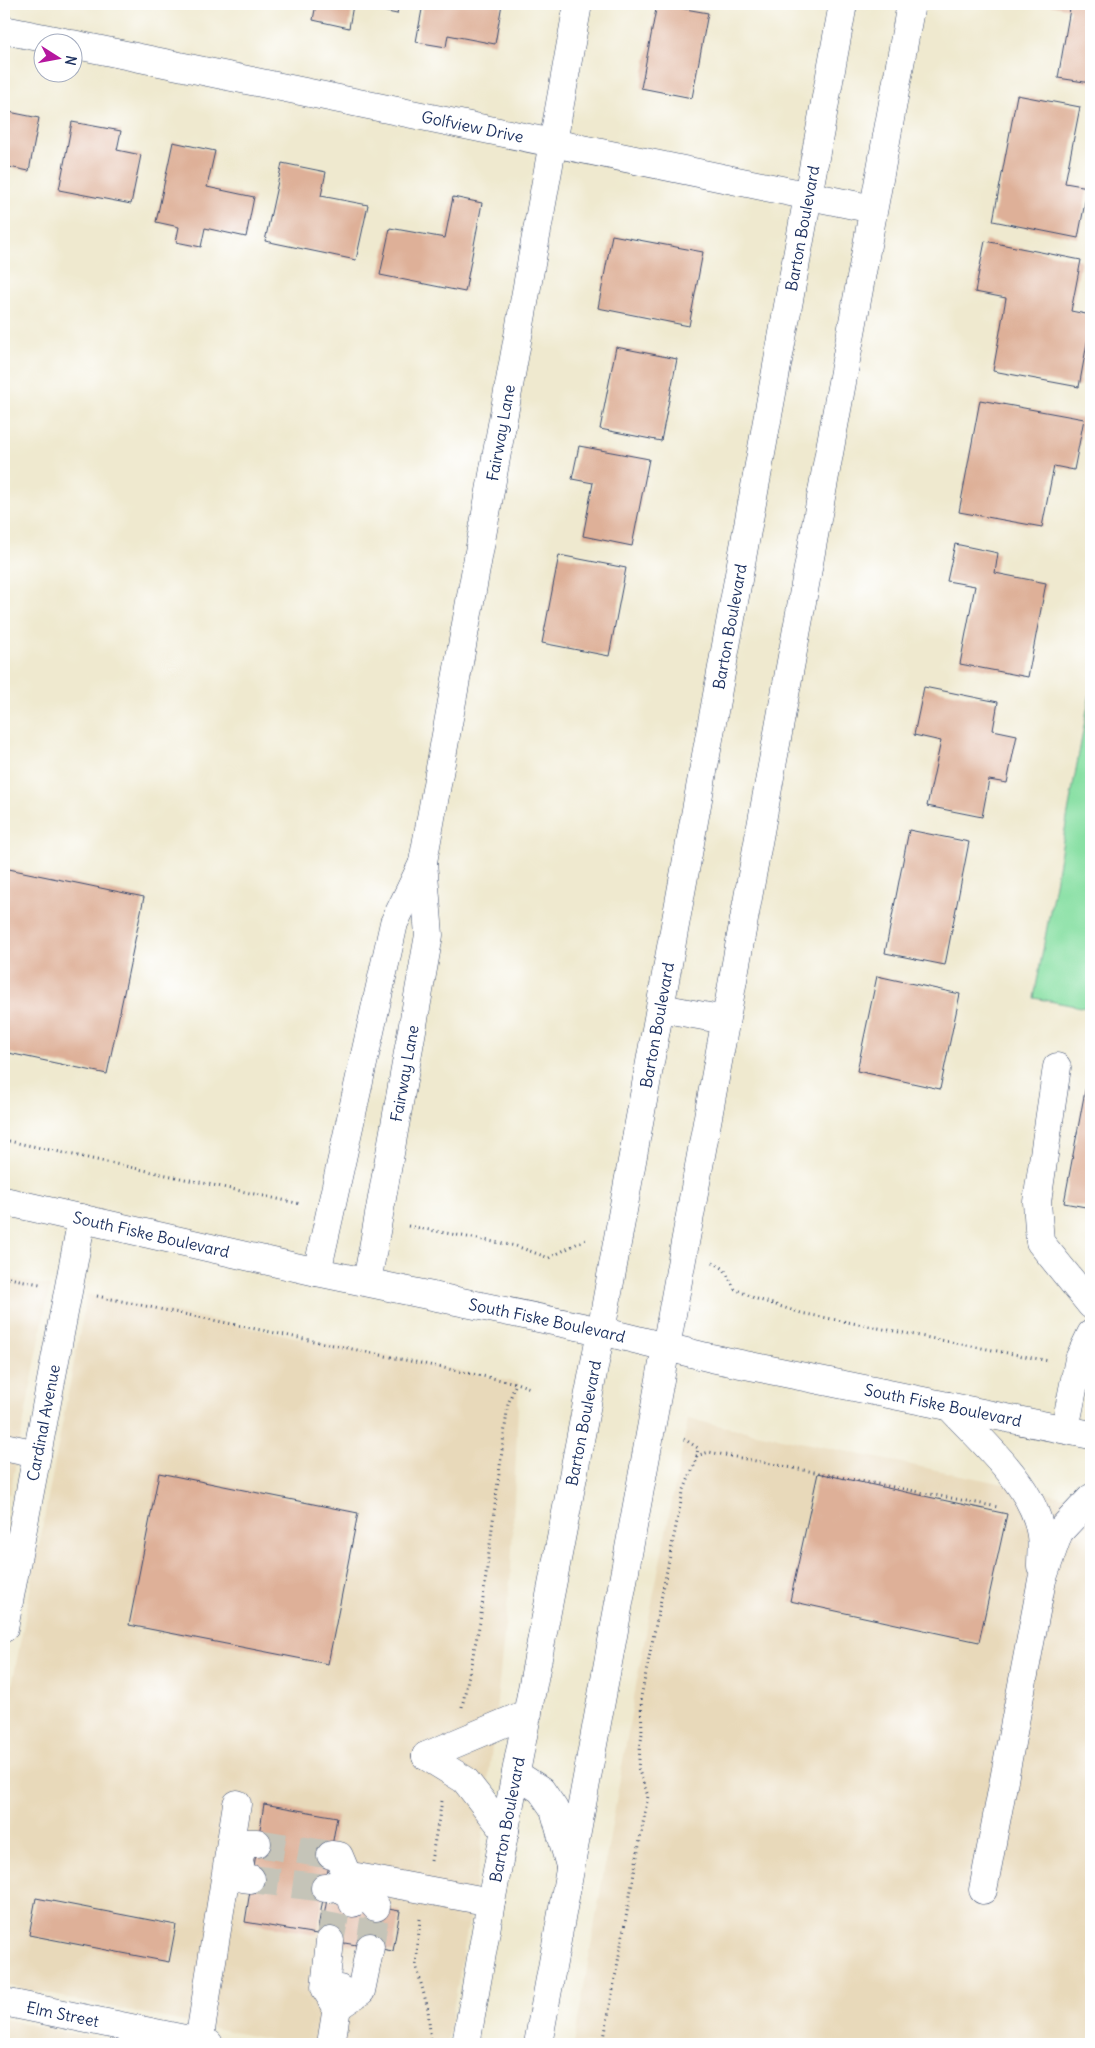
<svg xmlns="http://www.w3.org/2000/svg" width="1095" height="2048" font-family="Delius,sans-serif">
	<rect width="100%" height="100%" fill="#fff"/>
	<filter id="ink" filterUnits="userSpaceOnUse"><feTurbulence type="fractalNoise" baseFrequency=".02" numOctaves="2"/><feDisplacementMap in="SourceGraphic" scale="10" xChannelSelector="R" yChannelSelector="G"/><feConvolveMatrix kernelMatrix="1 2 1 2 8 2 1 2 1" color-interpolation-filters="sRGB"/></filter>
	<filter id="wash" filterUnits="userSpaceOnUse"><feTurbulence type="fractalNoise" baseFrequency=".0096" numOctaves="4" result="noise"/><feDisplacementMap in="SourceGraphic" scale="20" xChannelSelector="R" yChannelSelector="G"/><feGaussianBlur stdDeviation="1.12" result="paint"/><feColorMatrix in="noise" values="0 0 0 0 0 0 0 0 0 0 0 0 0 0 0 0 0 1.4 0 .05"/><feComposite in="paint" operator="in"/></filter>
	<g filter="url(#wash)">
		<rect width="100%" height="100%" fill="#efe9cf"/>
		<path fill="#e8d9ba" d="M 4,1277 L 50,1286 L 10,1494 L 4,1493 Z
			M 87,1294 L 519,1383 L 511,1572 L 480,1857 L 447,2044 L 292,2044 L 4,1985 L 4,1727 Z
			M 688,1419 L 1091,1502 L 1091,2044 L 574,2044 L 638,1674 Z
			M 4,2019 L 125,2044 L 4,2044 Z"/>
		<path fill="#89e0a4" stroke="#528881" d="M 1091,688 L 1091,1009 L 1034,998 Z"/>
		<g id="blocks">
			<path fill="#deb098" d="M 316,4 L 399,4 L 397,14 L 353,5 L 349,28 L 313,20 Z
				M 423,4 L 502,4 L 495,44 L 448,35 L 446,47 L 416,42 Z
				M 657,4 L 708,13 L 692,98 L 641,88 Z
				M 1045,4 L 1091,4 L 1091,83 L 1058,78 L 1070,9 Z
				M 1017,95 L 1080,107 L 1065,183 L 1088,187 L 1078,238 L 993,221 Z
				M 4,111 L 39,118 L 29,171 L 4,166 Z
				M 72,122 L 121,131 L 117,150 L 141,155 L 131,204 L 59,190 Z
				M 173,142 L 215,151 L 207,187 L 254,197 L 246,237 L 205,228 L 201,247 L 176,242 L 179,227 L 156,222 Z
				M 282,163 L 326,172 L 321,196 L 368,205 L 356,260 L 265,241 Z
				M 453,197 L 482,203 L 465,292 L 380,275 L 390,228 L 445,238 Z
				M 612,235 L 703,252 L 689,326 L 598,308 Z
				M 985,241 L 1081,260 L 1071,311 L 1091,315 L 1091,321 L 1079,387 L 993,371 L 1006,298 L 975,292 Z
				M 616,347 L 677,359 L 661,441 L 600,429 Z
				M 980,400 L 1084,419 L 1074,470 L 1054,466 L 1042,527 L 959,512 Z
				M 579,446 L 649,459 L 632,546 L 583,536 L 593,483 L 572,479 Z
				M 955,544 L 998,553 L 995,573 L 1046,583 L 1028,677 L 960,664 L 975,586 L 947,581 Z
				M 559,555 L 626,568 L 609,656 L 542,643 Z
				M 924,687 L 998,702 L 993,730 L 1017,735 L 1007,783 L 989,780 L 982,817 L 927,806 L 941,741 L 914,735 Z
				M 909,830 L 969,842 L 945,965 L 885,953 Z
				M 4,868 L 144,897 L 107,1074 L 4,1052 Z
				M 877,976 L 960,994 L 940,1089 L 857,1071 Z
				M 1090,1064 L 1091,1064 L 1091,1208 L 1064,1203 Z
				M 159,1473 L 358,1513 L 328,1664 L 129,1625 Z
				M 818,1473 L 1007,1514 L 979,1642 L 790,1601 Z
				M 264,1804 L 337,1817 L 317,1934 L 245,1922 Z
				M 36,1898 L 176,1925 L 169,1962 L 29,1935 Z
				M 327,1899 L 400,1911 L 393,1951 L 320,1939 Z"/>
		</g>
	</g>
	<g filter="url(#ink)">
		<use href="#blocks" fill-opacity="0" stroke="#3b4b6f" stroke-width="1"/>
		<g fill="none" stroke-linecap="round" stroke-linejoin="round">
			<path stroke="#c5c4b8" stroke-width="28" stroke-dasharray="28 14" stroke-linecap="butt" d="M 257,1843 L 331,1855
				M 251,1879 L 325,1888
				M 330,1941 L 338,1900
				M 370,1947 L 376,1907"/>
			<defs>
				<g id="minor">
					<path d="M 4,30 L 64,42"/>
					<path id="s1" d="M 72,44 L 873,209"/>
					<path d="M 661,1008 L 725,1020"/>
					<path d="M 1057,1067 L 1037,1202 L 1040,1242 L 1091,1305"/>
					<path d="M 317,1272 L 394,923 L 423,863"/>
					<path id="s2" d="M 367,1282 L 429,935 L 423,862 L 578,4"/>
					<path id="s3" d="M 601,1331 L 843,4"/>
					<path d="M 666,1347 L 911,4"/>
					<path d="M 949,1406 C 980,1440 1032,1484 1040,1530 C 1043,1541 1041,1554 1041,1566"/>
					<path d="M 1065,1429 L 1079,1359 L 1091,1334"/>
					<path d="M 4,1447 L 37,1454"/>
					<path id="s4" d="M 4,1628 L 82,1218"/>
					<path d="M 426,1756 L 528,1713"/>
					<path d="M 426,1756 L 465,1780 L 505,1831"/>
					<path d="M 251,1879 L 243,1878 L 238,1858 L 246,1843 L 257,1843"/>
					<path d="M 325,1888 L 331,1888 L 347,1875 L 339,1856 L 331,1855"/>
					<path d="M 983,1890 L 1042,1580 L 1059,1532 L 1091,1498"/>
					<path d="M 345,1892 L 356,1884 L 376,1907"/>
					<path d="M 353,1903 L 357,1877 L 491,1902"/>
					<path d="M 330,1941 L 325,1988 L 337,2007 L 361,1991 L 370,1947"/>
					<path id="s5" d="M 4,2002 L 209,2044"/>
					<path d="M 199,2042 L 237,1804"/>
					<path d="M 331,2044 L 340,1989"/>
				</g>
				<g id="major">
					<path id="s6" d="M 4,1201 L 317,1272 L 601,1331 L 711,1358 L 1091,1435"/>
					<path d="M 516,1774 L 541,1790 L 554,1809 L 570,1866"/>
					<path id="s7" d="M 466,2044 L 491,1902 L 601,1331"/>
					<path d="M 538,2044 L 666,1347"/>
				</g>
			</defs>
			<use href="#minor" stroke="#3b4b6f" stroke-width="29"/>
			<use href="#major" stroke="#3b4b6f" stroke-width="29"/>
			<path stroke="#3b4b6f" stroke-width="3" stroke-dasharray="1 4" stroke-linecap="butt" d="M 4,1140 L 301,1204
				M 408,1226 L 516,1246 L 549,1258 L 588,1238
				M 713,1262 L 724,1269 L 735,1289 L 754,1298 L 801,1313 L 1049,1361
				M 4,1277 L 40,1284
				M 97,1296 L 516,1383 L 530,1388
				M 696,1456 L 709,1452 L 998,1507
				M 462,1707 L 480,1622 L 508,1404 L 516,1383
				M 431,1861 L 442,1801
				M 420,1919 L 416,1965 L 428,2009 L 431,2044
				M 603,2044 L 648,1796 L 638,1768 L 642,1733 L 641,1697 L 683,1492 L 696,1461 L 698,1448 L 684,1439"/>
			<use href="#minor" stroke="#fff" stroke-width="28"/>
			<use href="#major" stroke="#fff" stroke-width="28"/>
		</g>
	</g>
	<g text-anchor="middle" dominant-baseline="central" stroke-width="5" stroke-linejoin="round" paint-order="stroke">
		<g font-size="16" fill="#1b2f5e" stroke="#fff">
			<text stroke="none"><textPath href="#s1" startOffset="409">Golfview Drive</textPath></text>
			<text stroke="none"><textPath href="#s3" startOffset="1121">Barton Boulevard</textPath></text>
			<text stroke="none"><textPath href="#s2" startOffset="862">Fairway Lane</textPath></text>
			<text stroke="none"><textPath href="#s3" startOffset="716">Barton Boulevard</textPath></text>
			<text stroke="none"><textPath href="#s3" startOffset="311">Barton Boulevard</textPath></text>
			<text stroke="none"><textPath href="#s2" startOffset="212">Fairway Lane</textPath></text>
			<text stroke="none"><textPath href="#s6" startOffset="151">South Fiske Boulevard</textPath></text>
			<text stroke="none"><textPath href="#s6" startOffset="556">South Fiske Boulevard</textPath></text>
			<text stroke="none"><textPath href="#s6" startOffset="961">South Fiske Boulevard</textPath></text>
			<text stroke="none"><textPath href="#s4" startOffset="209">Cardinal Avenue</textPath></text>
			<text stroke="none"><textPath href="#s7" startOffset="632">Barton Boulevard</textPath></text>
			<text stroke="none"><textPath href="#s7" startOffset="228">Barton Boulevard</textPath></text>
			<text stroke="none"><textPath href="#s5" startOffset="60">Elm Street</textPath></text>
		</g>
	</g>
	<rect width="1095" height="2048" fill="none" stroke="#fff" stroke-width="20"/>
	<g transform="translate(58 58) rotate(101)"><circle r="24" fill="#ffffff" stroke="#a4acbf"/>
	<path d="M0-4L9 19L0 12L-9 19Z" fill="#b5179e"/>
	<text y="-8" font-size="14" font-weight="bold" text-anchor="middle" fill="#1b2f5e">N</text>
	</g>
</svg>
